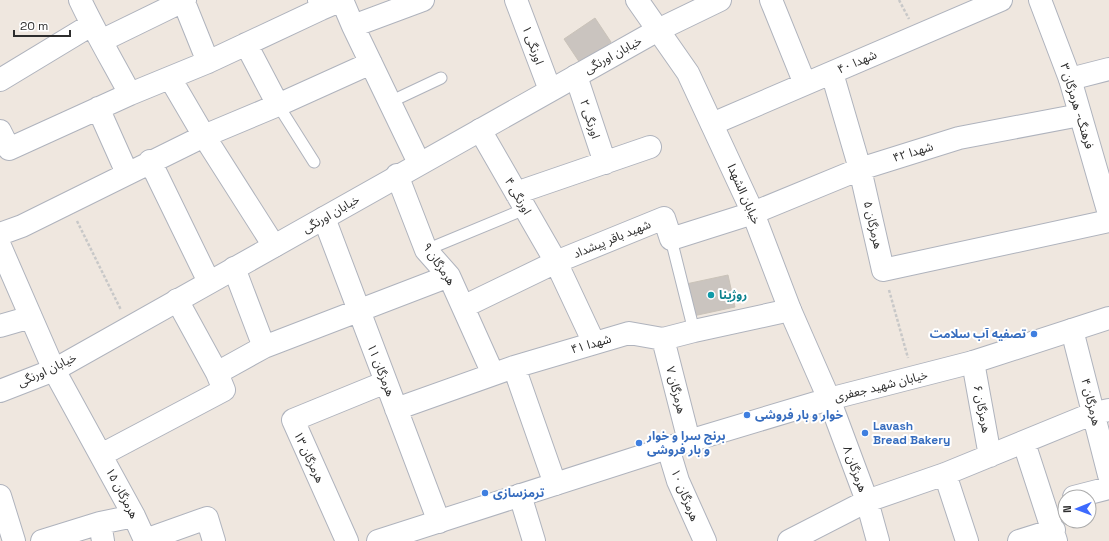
<svg xmlns="http://www.w3.org/2000/svg" width="1109" height="541" font-family="'Space Grotesk','Noto Sans Arabic',sans-serif">
	<rect width="100%" height="100%" fill="#efe7df"/>
	<path fill="#cac4bf" stroke="#cac3b9" d="M 595,18 L 611,42 L 580,63 L 564,39 Z
		M 728,275 L 735,307 L 693,316 L 686,284 Z"/>
	<g fill="none" stroke-linecap="round" stroke-linejoin="round">
		<defs>
			<path id="lane" d="M 390,102 L 441,78
				M 278,105 L 314,162
				M 671,239 L 694,331
				M 426,250 L 525,209"/>
			<path id="street" d="M 80,0 C 95,32 113,62 130,94
				M 183,0 L 208,62
				M 319,0 L 321,9 L 342,0 L 353,26 L 419,163
				M 516,0 L 550,90
				M 771,0 L 805,84
				M 353,26 L 423,0
				M 658,30 L 720,0
				M 101,41 L 185,0
				M 246,44 L 278,105 L 371,63
				M 832,73 L 860,169 L 883,270 L 1109,221
				M 576,76 L 605,163
				M 170,78 L 204,136 L 274,246
				M 1070,79 L 1109,69
				M 0,80 L 91,25
				M 98,108 L 127,173
				M 712,124 L 1001,0
				M 480,130 L 556,262 L 594,343
				M 0,131 L 9,149 L 130,94 L 208,62 L 321,9
				M 150,161 L 209,282
				M 397,175 L 426,250 L 449,276 L 493,374
				M 516,193 L 650,147
				M 324,218 L 439,522
				M 0,234 L 22,226 L 204,136 L 278,105
				M 0,246 L 54,370 L 134,516 L 145,540 L 207,518 L 214,541
				M 234,268 L 264,347
				M 177,300 L 217,373
				M 463,307 L 556,262 L 664,218 L 671,239 L 753,213 L 860,169 L 959,138 L 1080,115
				M 0,326 L 31,317
				M 1072,330 L 1109,475
				M 663,339 L 689,441
				M 973,362 L 990,456
				M 514,367 L 555,484
				M 829,399 L 867,501 L 878,541
				M 396,409 L 514,367 L 629,333 L 663,339 L 694,331 L 790,310
				M 1024,443 L 1056,541
				M 668,448 L 678,481 L 705,541
				M 101,455 L 224,390 L 217,373 L 264,347 L 449,276
				M 945,474 L 967,541
				M 520,495 L 534,541
				M 0,496 L 14,541
				M 1074,497 L 1109,488
				M 100,523 L 103,541
				M 42,541 L 100,523 L 134,516
				M 347,541 L 293,420 L 386,382
				M 789,541 L 867,501 L 945,474 L 1094,413 L 1109,410
				M 1019,541 L 1054,530"/>
			<path id="secondary" d="M 637,0 L 688,73 L 753,213 L 790,310 L 829,399
				M 1040,0 L 1070,79 L 1109,214
				M 0,391 L 54,370 L 658,30
				M 378,541 L 689,441 L 829,399 L 973,362 L 1109,318"/>
		</defs>
		<use href="#lane" stroke="#afb3bd" stroke-width="13"/>
		<use href="#street" stroke="#afb3bd" stroke-width="24"/>
		<use href="#secondary" stroke="#afb3bd" stroke-width="24"/>
		<path stroke="#c8c8c8" stroke-width="2.5" stroke-dasharray="3 2" stroke-linecap="butt" d="M 899,0 L 909,19
			M 77,221 L 121,310
			M 889,290 L 908,358"/>
		<use href="#lane" stroke="#fff" stroke-width="11"/>
		<use href="#street" stroke="#fff" stroke-width="22"/>
		<use href="#secondary" stroke="#fff" stroke-width="22"/>
	</g>
	<circle fill="#0f9aa8" stroke="#fff" stroke-width="1.5" cx="711" cy="295" r="4"/>
	<g fill="#3f7fe0" stroke="#fff" stroke-width="1.5">
		<circle cx="1034" cy="334" r="4"/>
		<circle cx="747" cy="415" r="4"/>
		<circle cx="865" cy="433" r="4"/>
		<circle cx="639" cy="443" r="4"/>
		<circle cx="485" cy="493" r="4"/>
	</g>
	<g text-anchor="middle" dominant-baseline="central" stroke-width="4" stroke-linejoin="round" paint-order="stroke">
		<g font-size="12" fill="#2d2d2d" stroke="#fff">
			<text transform="translate(533 45) rotate(70)">اورنگی ۱</text>
			<text transform="translate(613 55) rotate(-29)">خیابان اورنگی</text>
			<text transform="translate(857 62) rotate(-23)">شهدا ۴۰</text>
			<text transform="translate(1077 106) rotate(73)">فرهنگ- هرمزگان ۳</text>
			<text transform="translate(590 119) rotate(72)">اورنگی ۲</text>
			<text transform="translate(913 152) rotate(-17)">شهدا ۴۲</text>
			<text transform="translate(744 194) rotate(66)">خیابان الشهدا</text>
			<text transform="translate(518 196) rotate(60)">اورنگی ۴</text>
			<text transform="translate(331 214) rotate(-30)">خیابان اورنگی</text>
			<text transform="translate(873 225) rotate(77)">هرمزگان ۵</text>
			<text transform="translate(612 239) rotate(-22)">شهید باقر پیشداد</text>
			<text transform="translate(439 264) rotate(56)">هرمزگان ۹</text>
			<text transform="translate(591 344) rotate(-16)">شهدا ۴۱</text>
			<text transform="translate(47 370) rotate(-25)">خیابان اورنگی</text>
			<text transform="translate(381 370) rotate(69)">هرمزگان ۱۱</text>
			<text transform="translate(881 386) rotate(-14)">خیابان شهید جعفری</text>
			<text transform="translate(676 390) rotate(76)">هرمزگان ۷</text>
			<text transform="translate(1091 402) rotate(76)">هرمزگان ۴</text>
			<text transform="translate(982 409) rotate(79)">هرمزگان ۶</text>
			<text transform="translate(309 457) rotate(65)">هرمزگان ۱۳</text>
			<text transform="translate(855 469) rotate(70)">هرمزگان ۸</text>
			<text transform="translate(122 493) rotate(62)">هرمزگان ۱۵</text>
			<text transform="translate(685 495) rotate(68)">هرمزگان ۱۰</text>
		</g>
		<g font-size="12" font-weight="bold" fill="#0d838f" stroke="#fff" text-anchor="start">
			<text x="719" y="295">روژینا</text>
		</g>
		<g font-size="12" font-weight="bold" fill="#366cbe" stroke="#fff" text-anchor="start">
			<text x="1026" y="334" text-anchor="end">تصفیه آب سلامت</text>
			<text x="755" y="415">خوار و بار فروشی</text>
			<text x="873" y="426">Lavash<tspan x="873" dy="14">Bread Bakery</tspan></text>
			<text x="647" y="436">برنج سرا و خوار<tspan x="647" dy="14">و بار فروشی</tspan></text>
			<text x="493" y="493">ترمزسازی</text>
		</g>
	</g>
	<g transform="translate(1077 509) rotate(269)"><circle r="19" fill="#ffffff" stroke="#ababab"/>
	<path d="M0-3L7 15L0 10L-7 15Z" fill="#3d6afe"/>
	<text y="-6" font-size="11" font-weight="bold" text-anchor="middle" fill="#2d2d2d">N</text>
	</g>
	<path d="M14 30v6h56v-6" fill="none" stroke="#2d2d2d" stroke-width="2"/>
	<text x="20" y="30" font-size="12" fill="#2d2d2d" stroke="#ffffff" stroke-width="3" paint-order="stroke">20 m</text>
</svg>
